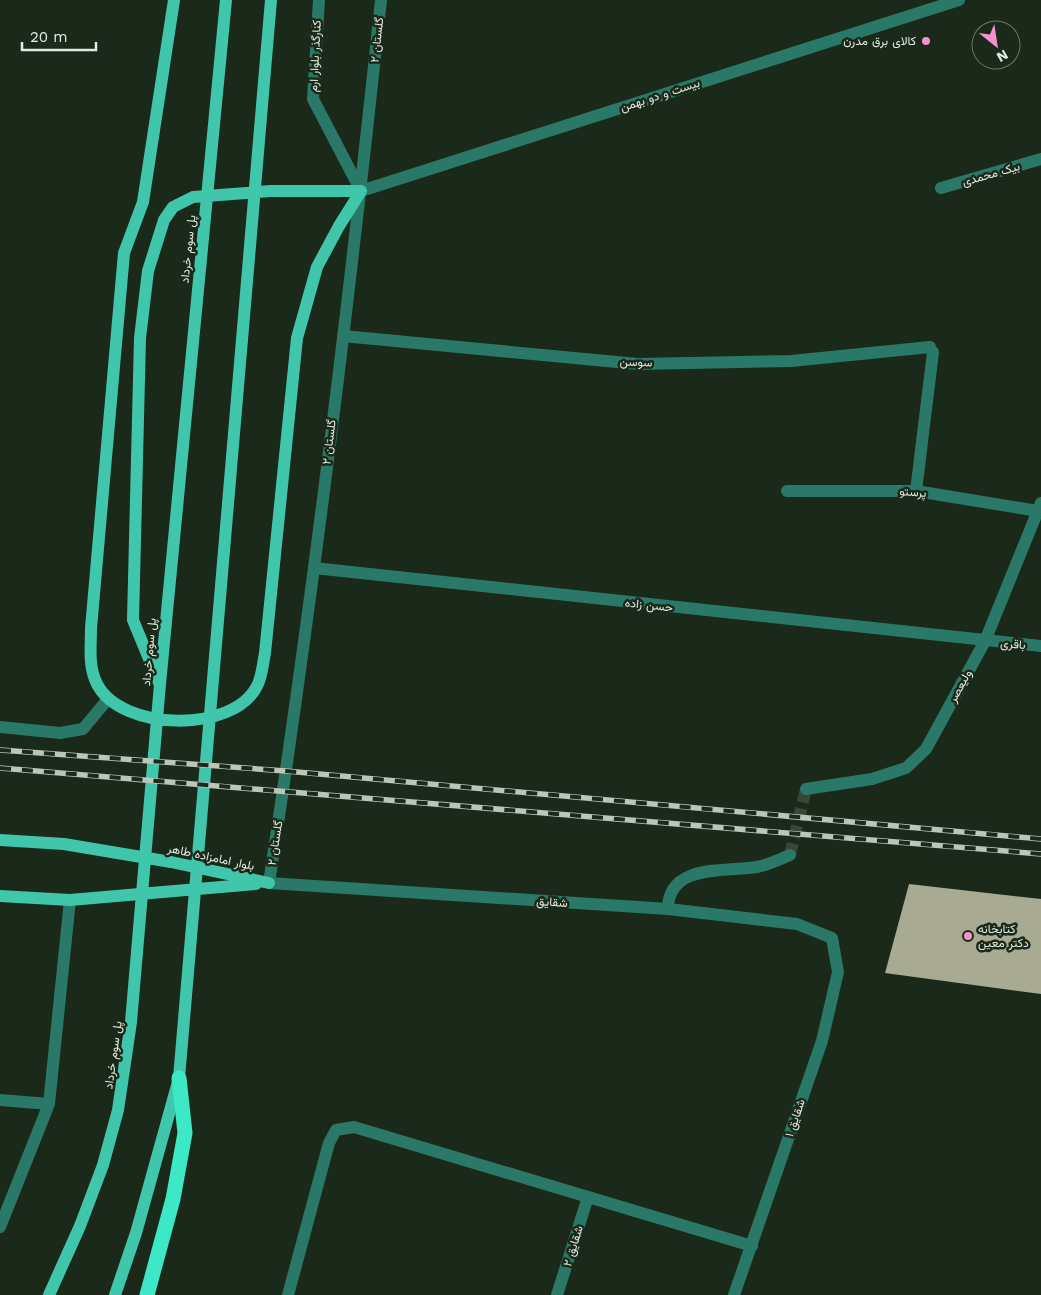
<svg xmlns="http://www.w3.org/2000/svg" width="1041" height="1295" font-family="'Work Sans',Vazirmatn,sans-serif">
	<rect width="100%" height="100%" fill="#1a2919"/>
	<path fill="#a8ab92" d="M 909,884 L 1041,899 L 1041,994 L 885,973 Z"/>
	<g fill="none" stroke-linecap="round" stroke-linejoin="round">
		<path stroke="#384637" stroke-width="12" stroke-dasharray="12 6" stroke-linecap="butt" d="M 790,855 L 806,789"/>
		<path stroke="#2a7867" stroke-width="12" d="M 319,0 L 313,99 L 361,191
			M 381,0 C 350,295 314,590 269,883 L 668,909 L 797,924 L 832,938 L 838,972 L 822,1041 L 734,1295
			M 941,188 L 1041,159
			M 361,191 L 959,0
			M 343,336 L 638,364 L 791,361 L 930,347
			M 787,491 L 916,491 L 1038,511
			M 916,491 L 933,352
			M 314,568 L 1041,646
			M 0,727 L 60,733 L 83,729 L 108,699
			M 806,789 L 872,779 L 906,768 L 926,749 L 985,641 L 1041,503
			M 668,909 C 668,863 727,872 757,867 C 768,865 780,859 790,855
			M 0,1100 L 49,1104
			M 0,1227 L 49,1104 L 70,900
			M 288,1295 L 329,1143 L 336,1130 L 354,1127 L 752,1246
			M 557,1295 L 588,1197"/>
		<path stroke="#40c7ab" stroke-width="12" d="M 174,0 L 143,202 L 124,253 L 91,628 C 91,648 88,666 97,684 C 121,731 233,734 257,686 C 262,677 263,663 265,653 L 297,338 L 317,267 L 339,226 L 361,191
			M 159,683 L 133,620 L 140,338 L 148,271 L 164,220 L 173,207 L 193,197 L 271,191 L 361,191
			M 0,840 L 64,844 L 171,862 L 269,883
			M 0,896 L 70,900 L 256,884
			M 49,1295 L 80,1226 L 103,1165 L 118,1110 L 131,1022 L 160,684 L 226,0
			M 115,1295 L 136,1233 L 179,1078 L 271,0"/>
		<path stroke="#3ce8c6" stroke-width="15" d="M 147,1295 L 173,1199 L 185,1133 L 179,1078"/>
		<defs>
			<path id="rail" d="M 0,750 L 286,771 L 1041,839
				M 0,768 L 1041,854"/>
		</defs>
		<use href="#rail" stroke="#bbc5ba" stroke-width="5.5"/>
		<use href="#rail" stroke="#1a2919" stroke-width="4" stroke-dasharray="11" stroke-linecap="butt"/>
	</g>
	<g fill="#f790cd" stroke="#1a2919" stroke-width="2">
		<circle cx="926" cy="41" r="5"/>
		<circle cx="968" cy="936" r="5"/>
	</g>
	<g text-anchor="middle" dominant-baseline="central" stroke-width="5" stroke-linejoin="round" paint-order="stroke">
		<g font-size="12" fill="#e1ebe0" stroke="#1a2919">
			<text transform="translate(377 40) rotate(-84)">گلستان ۲</text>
			<text transform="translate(315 56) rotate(-87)">کنارگذر بلوار ارم</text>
			<text transform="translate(660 95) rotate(-18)">بیست و دو بهمن</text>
			<text transform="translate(991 174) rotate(-16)">بیک محمدی</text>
			<text transform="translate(188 249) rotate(-84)">پل سوم خرداد</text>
			<text transform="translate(636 362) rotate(2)">سوسن</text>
			<text transform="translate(329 442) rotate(-83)">گلستان ۲</text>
			<text transform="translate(913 492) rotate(4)">پرستو</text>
			<text transform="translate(649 605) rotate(6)">حسن زاده</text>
			<text transform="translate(1013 644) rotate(5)">باقری</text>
			<text transform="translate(149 652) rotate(-85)">پل سوم خرداد</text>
			<text transform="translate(960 686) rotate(-61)">ولیعصر</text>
			<text transform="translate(275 843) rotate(-81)">گلستان ۲</text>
			<text transform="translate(211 857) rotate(12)">بلوار امامزاده طاهر</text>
			<text transform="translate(552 902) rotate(4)">شقایق</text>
			<text transform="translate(113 1055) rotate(-82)">پل سوم خرداد</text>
			<text transform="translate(795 1118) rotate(-71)">۱ شقایق</text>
			<text transform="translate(573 1246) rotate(-73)">شقایق ۲</text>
		</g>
		<g font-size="12" fill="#e1ebe0" stroke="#1a2919" text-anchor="end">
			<text x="916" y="41">کالای برق مدرن</text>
			<text x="978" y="929" text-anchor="start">کتابخانه<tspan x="978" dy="14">دکتر معین</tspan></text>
		</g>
	</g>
	<g transform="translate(996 45) rotate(150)"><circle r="24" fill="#1a2919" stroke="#6a7769"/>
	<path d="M0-4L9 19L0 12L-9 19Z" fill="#f790cd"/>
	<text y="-8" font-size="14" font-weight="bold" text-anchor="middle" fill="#e1ebe0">N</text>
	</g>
	<path d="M22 42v8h74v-8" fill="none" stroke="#e1ebe0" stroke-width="2.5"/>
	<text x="30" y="42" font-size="15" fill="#e1ebe0" stroke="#1a2919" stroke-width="4" paint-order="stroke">20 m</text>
</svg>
